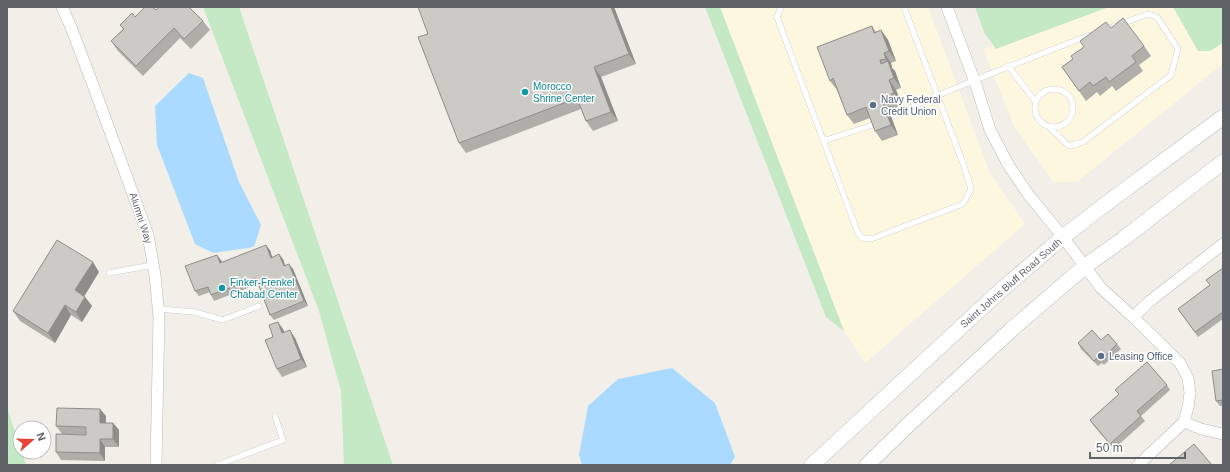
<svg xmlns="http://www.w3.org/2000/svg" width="1230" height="472" font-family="Arial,sans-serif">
	<rect width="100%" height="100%" fill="#f1efe8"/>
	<path fill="#fef7e0" d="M 720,7 L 928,7 L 989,171 L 1025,224 L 865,363 L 844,331 Z
		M 1091,7 L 1223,7 L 1223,65 L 1215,70 L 1077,182 L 1053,182 L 1014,126 L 983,49 Z"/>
	<path fill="#c5e8c5" d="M 203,7 L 239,7 L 393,465 L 344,465 L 341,391 L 319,311 Z
		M 705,7 L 720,7 L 844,331 L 826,317 Z
		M 975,7 L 1109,7 L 996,49 L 984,32 Z
		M 1173,7 L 1223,7 L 1223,43 L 1210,51 L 1198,51 Z
		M 7,408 L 20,446 L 20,452 L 22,452 L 26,465 L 7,465 Z"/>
	<path fill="#aadaff" d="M 189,73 L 203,78 L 239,182 L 261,225 L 254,247 L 213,253 L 195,244 L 157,145 L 155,106 Z
		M 672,368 L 715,403 L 735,457 L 730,465 L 582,465 L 579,455 L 588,406 L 618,379 Z"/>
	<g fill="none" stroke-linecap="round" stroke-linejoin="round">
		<defs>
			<path id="service" d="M 781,7 L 777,17 L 858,233 L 862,238 L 871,239 L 963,204 L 971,189 L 964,166 L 904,7
				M 1008,66 L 1036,102
				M1035 108a19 19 0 1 1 38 0a19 19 0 1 1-38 0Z
				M 891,117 C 956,86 1023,61 1090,35
				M 1048,126 L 1069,146 L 1083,142 L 1171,75 L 1178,49 L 1157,17 L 1148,14 L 1104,30
				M 823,141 L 876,124
				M 109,273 L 153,265
				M 159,309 L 194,312 L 223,320 L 259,306
				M 217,465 L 283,440 L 275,416"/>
			<path id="minor" d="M 62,7 L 71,27 L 93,85 L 148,235 L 155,275 L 159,317 L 156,465
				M 947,7 L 977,88 L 990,130 L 1009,166 L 1028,194 L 1063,237 L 1101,288 L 1133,317 L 1180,363 L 1188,378 L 1190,393 L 1188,407 L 1184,422 L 1138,465
				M 1133,317 L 1150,301 L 1223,244
				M 1184,422 L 1201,429 L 1223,434"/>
			<path id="secondary" d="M 812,465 L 1000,291 L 1063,237 L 1107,203 L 1223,117
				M 867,465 L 908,425 L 1011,330 L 1084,267 L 1123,239 L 1181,194 L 1223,162"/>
		</defs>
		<use href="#service" stroke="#b5b8bc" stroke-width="6"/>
		<use href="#minor" stroke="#b5b8bc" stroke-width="12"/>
		<use href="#secondary" stroke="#b6babf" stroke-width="16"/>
		<use href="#service" stroke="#fff" stroke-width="5.5"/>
		<use href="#minor" stroke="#fff" stroke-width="11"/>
		<use href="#secondary" stroke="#fff" stroke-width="15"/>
	</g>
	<path fill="#afaea9" d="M 614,7 L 636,64 L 601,77 L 618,121 L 593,131 L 586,121 L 581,109 L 466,153 L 459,143 L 428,34 Z
		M 156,10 L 203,21 L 210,30 L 191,49 L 180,38 L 143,76 L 118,51 L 111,41 L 123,29 L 120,25 L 135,17 Z
		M 872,26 L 876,32 L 881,30 L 888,40 L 896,61 L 891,63 L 892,68 L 895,71 L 901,88 L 896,90 L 901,102 L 898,103 L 899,106 L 889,111 L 898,135 L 882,141 L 875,131 L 870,118 L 854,124 L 847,115 L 837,90 L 830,81 Z
		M 1111,28 L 1144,46 L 1151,56 L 1139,65 L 1143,71 L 1116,91 L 1112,86 L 1100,96 L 1097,92 L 1086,101 L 1062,67 Z
		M 270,250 L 272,257 L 283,259 L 285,265 L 293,269 L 308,306 L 274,320 L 270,315 L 258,284 L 214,301 L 211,295 L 210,292 L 199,296 L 195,291 L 217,255 L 222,262 Z
		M 1223,268 L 1223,319 L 1198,337 L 1178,309 L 1210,285 Z
		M 99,272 L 84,296 L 92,306 L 82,322 L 71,315 L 55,343 L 20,321 L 13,311 Z
		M 283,329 L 284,333 L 295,338 L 307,367 L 282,377 L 277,369 Z
		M 1101,340 L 1117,344 L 1121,349 L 1104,365 L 1102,363 L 1098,366 L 1081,349 L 1078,343 Z
		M 1223,369 L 1223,406 L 1220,406 L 1216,401 Z
		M 1167,385 L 1170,390 L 1141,416 L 1145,421 L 1114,449 L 1093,425 L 1090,420 L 1119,395 L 1115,390 Z
		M 100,409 L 106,416 L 106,423 L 113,423 L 119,430 L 119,447 L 105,447 L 105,461 L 61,460 L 56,452 L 86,435 L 62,434 L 56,426 Z"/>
	<path fill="#8f8d8a" d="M 611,7 L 614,7 L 636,64 L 629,54 Z
		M 881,30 L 888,40 L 896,61 L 889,51 Z
		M 884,53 L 891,63 L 892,68 L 895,71 L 901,88 L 894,78 L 888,63 L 886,59 Z
		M 594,67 L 601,77 L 618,121 L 611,112 Z
		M 889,80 L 896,90 L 901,102 L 894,93 Z
		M 891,94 L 898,103 L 899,106 L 892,97 Z
		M 882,101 L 889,111 L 898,135 L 891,125 Z
		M 266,245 L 270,250 L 274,263 L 271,258 Z
		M 279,254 L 283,259 L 287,271 L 284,266 Z
		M 217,255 L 221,260 L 224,268 L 220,263 Z
		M 93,262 L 99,272 L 82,300 L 75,290 Z
		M 289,264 L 293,269 L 308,306 L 304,301 Z
		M 85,297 L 92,306 L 82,322 L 76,312 Z
		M 65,305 L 71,315 L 55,343 L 48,333 Z
		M 278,322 L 283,329 L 288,341 L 282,333 Z
		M 290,330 L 295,338 L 307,367 L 301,359 Z
		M 100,409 L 106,416 L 105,430 L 100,423 Z
		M 113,423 L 119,430 L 119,447 L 113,439 Z
		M 100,439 L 105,447 L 105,461 L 100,453 Z"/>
	<path fill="#cccac5" stroke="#8f8d8a" d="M 145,7 L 152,7 L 156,10 L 159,7 L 189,7 L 203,21 L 184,39 L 174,28 L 136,66 L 111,41 L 124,29 L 120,25 L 132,13 L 135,17 Z
		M 418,7 L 611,7 L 629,54 L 594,67 L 611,112 L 586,121 L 577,98 L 459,143 L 418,37 L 428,34 Z
		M 1123,18 L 1144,46 L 1132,56 L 1136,62 L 1109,82 L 1106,77 L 1093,86 L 1090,82 L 1079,91 L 1062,67 L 1073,59 L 1071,56 L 1084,47 L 1080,41 L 1106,22 L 1111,28 Z
		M 872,26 L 874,33 L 881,30 L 889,51 L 884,53 L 886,59 L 880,60 L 881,64 L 888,61 L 894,78 L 889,80 L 894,93 L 891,94 L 892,97 L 882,101 L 891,125 L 875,131 L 866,107 L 847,115 L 833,78 L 830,81 L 817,47 Z
		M 57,240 L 93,262 L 75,290 L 85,297 L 76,312 L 65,305 L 48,333 L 13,311 Z
		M 266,245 L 271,258 L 279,254 L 284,266 L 289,264 L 304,301 L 270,315 L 256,278 L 211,295 L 208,287 L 195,291 L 185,266 L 217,255 L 220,263 Z
		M 1223,268 L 1223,312 L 1195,332 L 1178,309 L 1210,285 L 1206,280 Z
		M 278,322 L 282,333 L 290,330 L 301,359 L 277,369 L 265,340 L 273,337 L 269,325 Z
		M 1092,330 L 1101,340 L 1108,334 L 1117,344 L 1101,360 L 1098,357 L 1094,361 L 1078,343 Z
		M 1147,362 L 1167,385 L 1137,411 L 1141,416 L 1110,444 L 1090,420 L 1119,394 L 1115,390 Z
		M 1223,369 L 1223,400 L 1216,401 L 1212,371 Z
		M 57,408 L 100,409 L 100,423 L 113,423 L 113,439 L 100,439 L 100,453 L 56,452 L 56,434 L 86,435 L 86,427 L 56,426 Z
		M 1194,444 L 1212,465 L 1169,465 Z"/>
	<g fill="#0f9aa8" stroke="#fff" stroke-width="1.5">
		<circle cx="525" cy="92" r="4"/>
		<circle cx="222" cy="288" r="4"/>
	</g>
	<g fill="#5c6f8a" stroke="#fff" stroke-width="1.5">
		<circle cx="873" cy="105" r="4"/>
		<circle cx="1101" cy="356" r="4"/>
	</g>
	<g text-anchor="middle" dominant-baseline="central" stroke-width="3" stroke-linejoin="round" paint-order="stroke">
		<g font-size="10" fill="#0d838f" stroke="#fff" text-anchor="start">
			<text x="533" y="86">Morocco<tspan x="533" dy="12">Shrine Center</tspan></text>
			<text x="230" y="282">Finker-Frenkel<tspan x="230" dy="12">Chabad Center</tspan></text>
		</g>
		<g font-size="10" fill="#4e5e75" stroke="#fff" text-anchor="start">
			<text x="881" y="99">Navy Federal<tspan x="881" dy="12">Credit Union</tspan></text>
			<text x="1109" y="356">Leasing Office</text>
		</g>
		<g font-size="10" fill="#5f6368" stroke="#fff">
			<text transform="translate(141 218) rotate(72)">Alumni Way</text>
			<text transform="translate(1011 283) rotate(-41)">Saint Johns Bluff Road South</text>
		</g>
	</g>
	<rect width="1230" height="472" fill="none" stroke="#5f6368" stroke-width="16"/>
	<g transform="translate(32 440) rotate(70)"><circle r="19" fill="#ffffff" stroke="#bfc1c3"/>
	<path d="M0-3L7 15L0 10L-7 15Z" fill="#ea4335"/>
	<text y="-6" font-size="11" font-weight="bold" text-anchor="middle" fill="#5f6368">N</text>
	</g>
	<path d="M1090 452v6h95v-6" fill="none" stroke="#5f6368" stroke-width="2"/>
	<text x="1096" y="452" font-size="12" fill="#5f6368" stroke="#ffffff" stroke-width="3" paint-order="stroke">50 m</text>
</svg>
